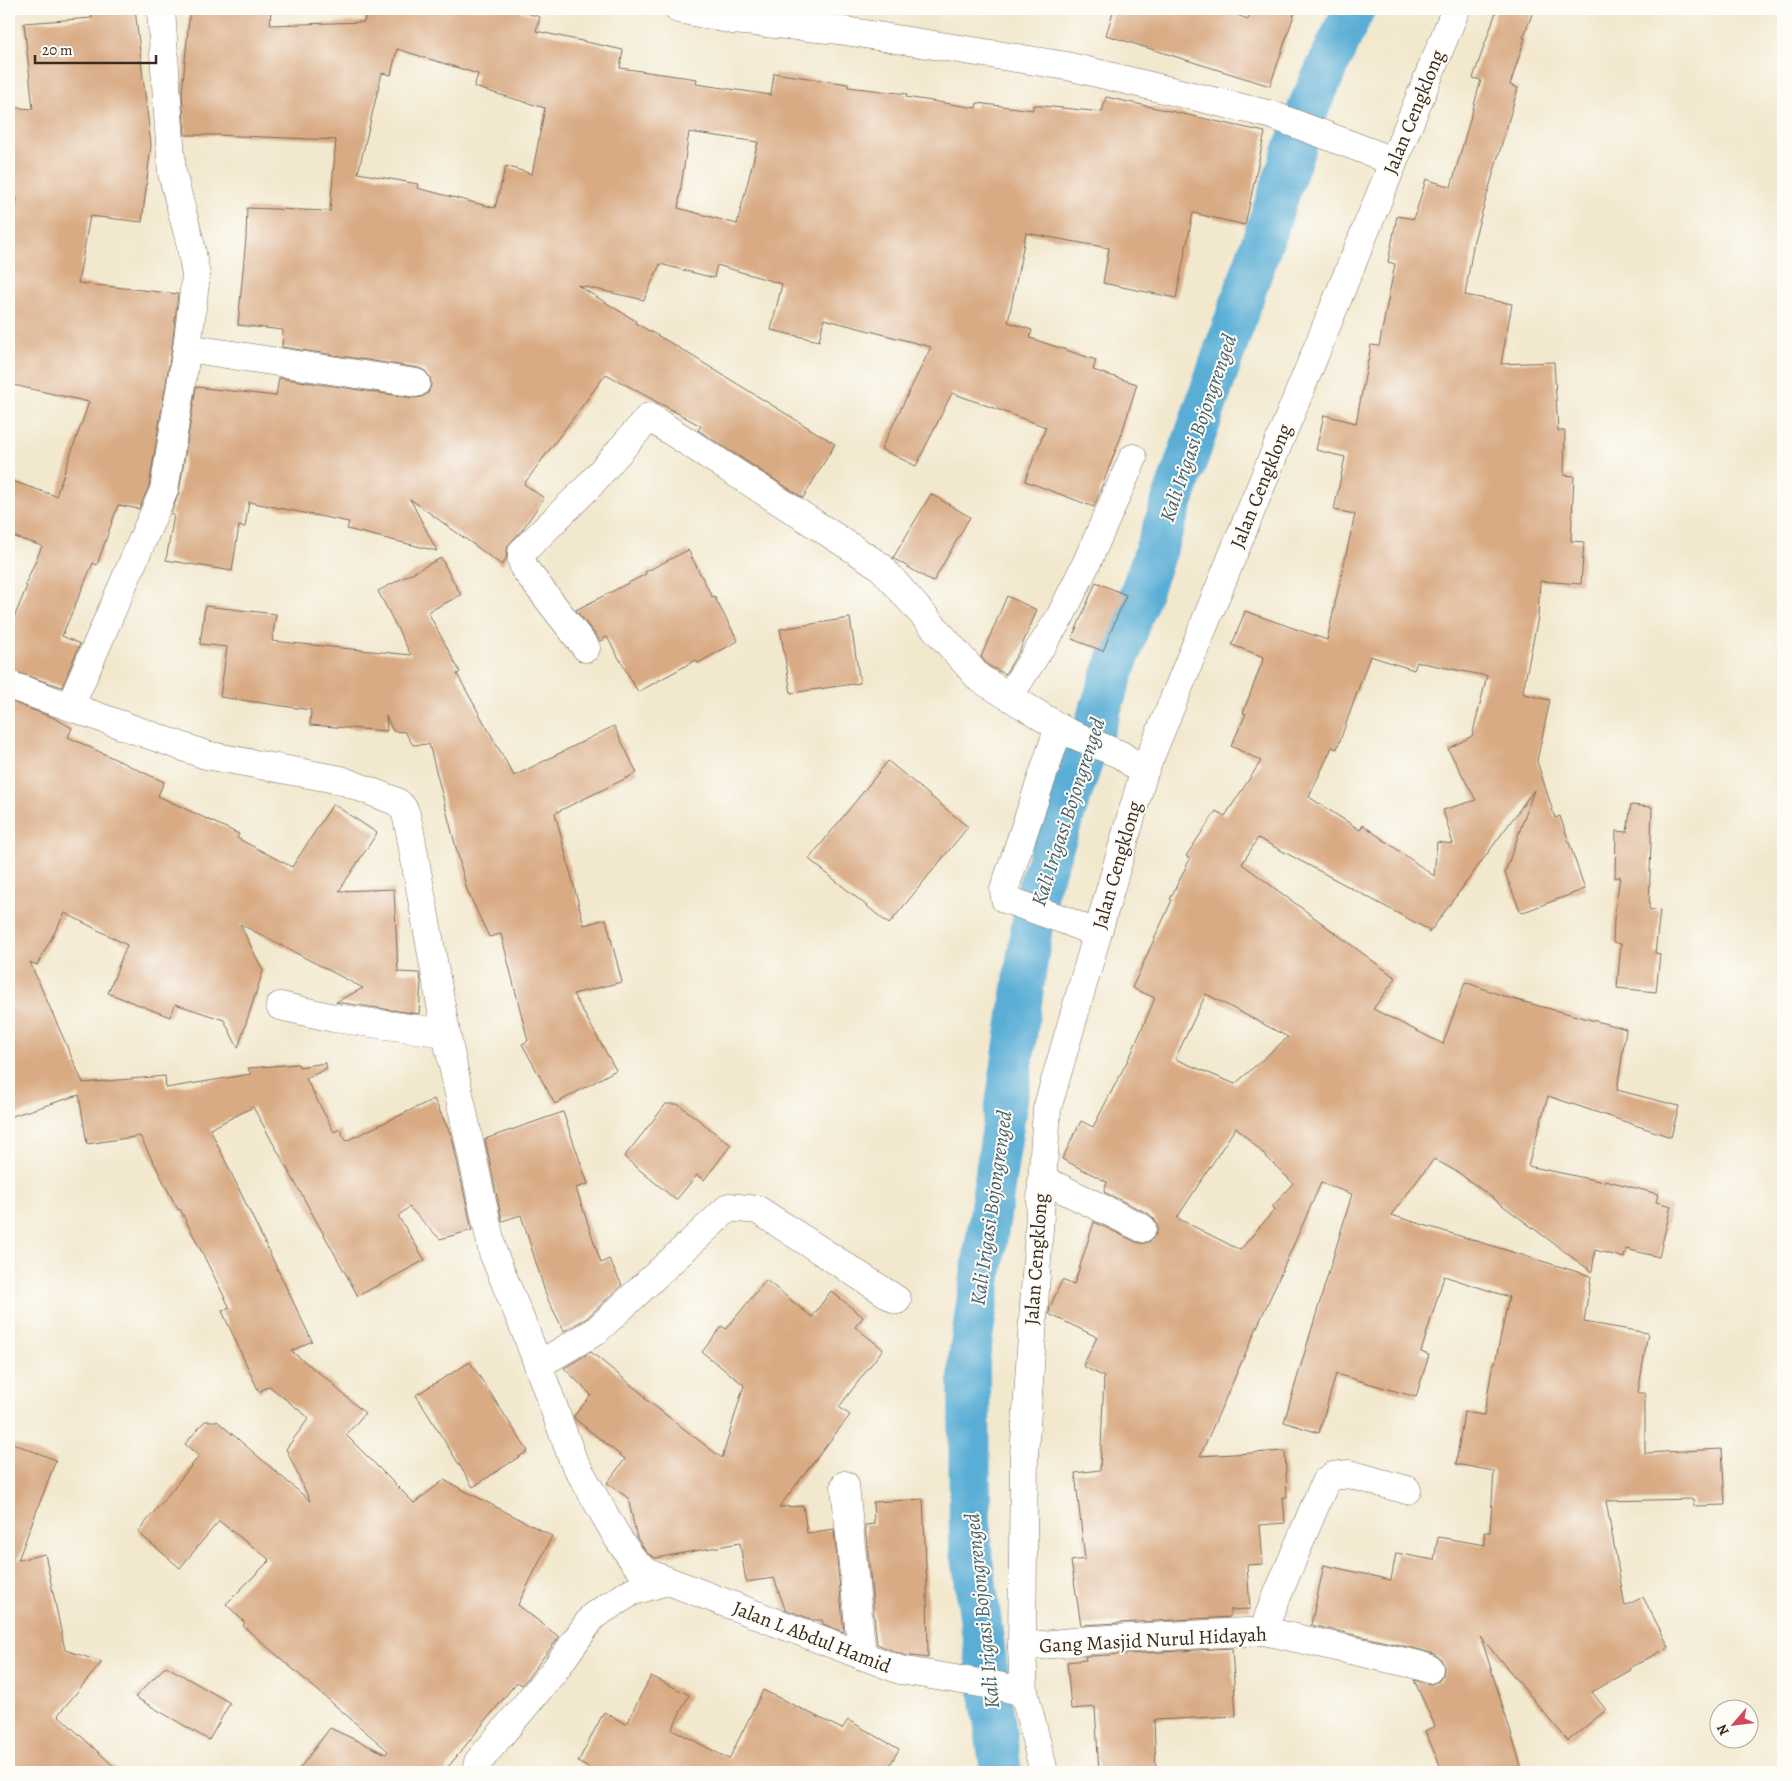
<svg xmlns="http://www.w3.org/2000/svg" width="1792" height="1781" font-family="Alegreya,serif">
	<rect width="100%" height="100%" fill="#fdfcf7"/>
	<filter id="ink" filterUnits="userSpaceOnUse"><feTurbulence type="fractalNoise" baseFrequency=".02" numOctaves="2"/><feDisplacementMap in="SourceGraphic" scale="10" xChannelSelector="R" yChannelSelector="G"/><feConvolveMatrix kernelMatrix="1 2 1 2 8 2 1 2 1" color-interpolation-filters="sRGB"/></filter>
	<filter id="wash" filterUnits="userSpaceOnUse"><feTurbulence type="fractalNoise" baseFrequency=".0096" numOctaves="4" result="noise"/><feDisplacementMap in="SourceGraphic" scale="20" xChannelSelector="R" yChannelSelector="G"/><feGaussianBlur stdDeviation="1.12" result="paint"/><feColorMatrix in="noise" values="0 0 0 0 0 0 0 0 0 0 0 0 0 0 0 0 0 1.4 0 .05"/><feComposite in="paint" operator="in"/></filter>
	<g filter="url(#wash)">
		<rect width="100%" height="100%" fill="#f2e8ce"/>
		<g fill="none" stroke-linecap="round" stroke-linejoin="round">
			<path stroke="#5aaed6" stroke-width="42" d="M 1001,1772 L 970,1542 L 969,1359 L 1037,892 L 1310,104 L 1354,9"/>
		</g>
		<g id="blocks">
			<path fill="#d9ab84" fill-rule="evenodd" d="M 114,9 L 135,9 L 151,145 L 142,222 L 90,216 L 78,283 L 178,294 L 172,346 L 149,486 L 139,509 L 118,505 L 97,565 L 93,563 L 62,636 L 80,644 L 62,687 L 9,670 L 9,630 L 27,586 L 25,585 L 42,546 L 9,535 L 9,480 L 56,496 L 89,402 L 9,384 L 9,263 L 17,198 L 9,197 L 9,107 L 33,109 L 24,23 L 92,18 L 91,11 Z
				M 190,9 L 271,9 L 270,25 L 364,22 L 367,9 L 514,9 L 540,17 L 536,31 L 623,50 L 620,68 L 697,79 L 696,84 L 771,95 L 774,73 L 848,84 L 848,87 L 907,94 L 906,97 L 976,108 L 977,103 L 1033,110 L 1033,105 L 1102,112 L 1106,97 L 1265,132 L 1245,225 L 1193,213 L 1176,298 L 1103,283 L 1109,248 L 1026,233 L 1008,322 L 1032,330 L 1030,338 L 1096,360 L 1093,370 L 1137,384 L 1121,436 L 1094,507 L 1025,481 L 1046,427 L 952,393 L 916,466 L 881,449 L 931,347 L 824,319 L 819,341 L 771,330 L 782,284 L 717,265 L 714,278 L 660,264 L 644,300 L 577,285 L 636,321 L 635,323 L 671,343 L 835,444 L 803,498 L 698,430 L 701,426 L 606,374 L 524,484 L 544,498 L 522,530 L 508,546 L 506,559 L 502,565 L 410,499 L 437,551 L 347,529 L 349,522 L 249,502 L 245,527 L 239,526 L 232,571 L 166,560 L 174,515 L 171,514 L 179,492 L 196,387 L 276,396 L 279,378 L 414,398 L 422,397 L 428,393 L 431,385 L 430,377 L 425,371 L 419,368 L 282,347 L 283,330 L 238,325 L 246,238 L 247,208 L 330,211 L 336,140 L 214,135 L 185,135 L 182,93 ZM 397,49 L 478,74 L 474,87 L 545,108 L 532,174 L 506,166 L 495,208 L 417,188 L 418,184 L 358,173 L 382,73 L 391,75 ZM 689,132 L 758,142 L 737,224 L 678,208 Z
				M 1114,9 L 1221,9 L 1248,19 L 1251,9 L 1296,9 L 1270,86 L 1106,35 Z
				M 1497,9 L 1534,9 L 1523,38 L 1525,38 L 1510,85 L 1518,88 L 1474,240 L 1465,295 L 1512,304 L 1501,364 L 1554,362 L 1558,431 L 1565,431 L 1564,475 L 1574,476 L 1571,541 L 1584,542 L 1581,584 L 1540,581 L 1538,617 L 1523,691 L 1524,694 L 1550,700 L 1537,761 L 1555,818 L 1560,816 L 1585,889 L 1521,913 L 1505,873 L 1534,790 L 1429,933 L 1429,930 L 1258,838 L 1242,864 L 1396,978 L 1373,1009 L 1443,1044 L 1465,982 L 1509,998 L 1626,1029 L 1617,1090 L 1679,1106 L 1671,1137 L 1548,1096 L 1528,1166 L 1604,1182 L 1605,1180 L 1658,1194 L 1656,1202 L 1671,1206 L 1659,1257 L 1626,1249 L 1624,1258 L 1595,1250 L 1592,1272 L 1459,1173 L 1434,1159 L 1391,1215 L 1591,1276 L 1584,1322 L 1648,1333 L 1638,1393 L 1645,1393 L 1645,1453 L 1722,1449 L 1725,1505 L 1694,1506 L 1693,1499 L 1606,1501 L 1625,1606 L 1643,1597 L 1669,1647 L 1630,1668 L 1631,1670 L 1592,1692 L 1606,1710 L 1568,1741 L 1481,1637 L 1523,1772 L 1443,1772 L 1425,1731 L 1435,1726 L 1414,1680 L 1431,1684 L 1439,1681 L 1443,1675 L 1444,1667 L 1441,1659 L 1434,1654 L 1421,1650 L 1311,1625 L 1324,1565 L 1391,1580 L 1396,1553 L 1434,1560 L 1438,1537 L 1485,1545 L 1484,1532 L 1490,1532 L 1494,1471 L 1456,1464 L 1464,1412 L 1484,1415 L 1493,1363 L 1495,1363 L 1509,1297 L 1444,1276 L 1421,1352 L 1429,1355 L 1416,1397 L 1336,1374 L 1319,1433 L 1284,1422 L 1352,1194 L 1321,1183 L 1200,1456 L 1285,1451 L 1287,1497 L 1283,1497 L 1285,1523 L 1260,1525 L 1263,1564 L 1247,1565 L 1250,1609 L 1230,1610 L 1230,1617 L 1081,1625 L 1071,1561 L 1085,1559 L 1075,1473 L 1100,1470 L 1104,1377 L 1083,1366 L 1097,1337 L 1049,1314 L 1050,1307 L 1062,1280 L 1074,1285 L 1094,1222 L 1136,1242 L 1143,1244 L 1150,1241 L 1156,1234 L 1158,1227 L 1155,1220 L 1149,1214 L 1104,1192 L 1107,1182 L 1062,1159 L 1081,1121 L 1093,1127 L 1132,1052 L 1155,998 L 1132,988 L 1172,900 L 1170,899 L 1190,859 L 1186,856 L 1216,811 L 1225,816 L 1261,761 L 1231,746 L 1246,714 L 1243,713 L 1264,657 L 1232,645 L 1245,611 L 1327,640 L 1355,514 L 1334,510 L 1345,457 L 1316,450 L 1324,415 L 1356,423 L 1371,345 L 1379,346 L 1395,264 L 1388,262 L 1397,216 L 1414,219 L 1426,179 L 1451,187 L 1481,80 L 1473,78 ZM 1370,656 L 1414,670 L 1417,662 L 1487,676 L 1472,736 L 1448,749 L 1476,800 L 1443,810 L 1453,844 L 1437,842 L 1434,876 L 1363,825 L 1360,830 L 1309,797 L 1332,747 L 1337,749 ZM 1206,994 L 1288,1037 L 1235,1084 L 1175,1059 ZM 1236,1127 L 1293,1183 L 1272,1207 L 1275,1209 L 1240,1250 L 1177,1218 Z
				M 931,494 L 970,517 L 933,582 L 893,558 Z
				M 688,550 L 712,597 L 714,596 L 738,641 L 698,663 L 696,660 L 638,692 L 607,637 L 600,641 L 576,610 L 646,574 L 645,572 Z
				M 441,558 L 461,595 L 428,612 L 460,672 L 457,674 L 514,776 L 614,726 L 637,773 L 555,813 L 584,925 L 606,919 L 622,982 L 573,994 L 616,1070 L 555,1104 L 522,1044 L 528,1041 L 501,934 L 489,937 L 467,890 L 429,744 L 413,745 L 405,732 L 393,731 L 386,716 L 387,731 L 310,725 L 311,710 L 220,697 L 227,647 L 200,644 L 205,606 L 276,614 L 272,641 L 411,655 L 378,591 Z
				M 1096,582 L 1126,595 L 1103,651 L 1072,639 Z
				M 1007,596 L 1037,610 L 1020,650 L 1005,674 L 989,666 L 981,657 Z
				M 850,618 L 860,683 L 791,693 L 780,629 Z
				M 9,701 L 54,718 L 72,728 L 68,737 L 164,782 L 158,796 L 239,834 L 237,838 L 292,867 L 333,804 L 377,833 L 339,891 L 394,889 L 398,972 L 419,973 L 421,980 L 419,1014 L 336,1002 L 363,988 L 240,924 L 263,971 L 238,1048 L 224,1020 L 175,1004 L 170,1017 L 108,993 L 127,945 L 65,913 L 37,965 L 30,962 L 83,1083 L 165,1076 L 166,1088 L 251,1074 L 248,1068 L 298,1064 L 299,1067 L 325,1063 L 327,1068 L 306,1079 L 334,1132 L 340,1129 L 346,1141 L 434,1099 L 452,1137 L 472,1230 L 440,1239 L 409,1207 L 398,1216 L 425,1260 L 358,1296 L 253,1107 L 210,1129 L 312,1341 L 291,1351 L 336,1386 L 335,1387 L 365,1413 L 346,1435 L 414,1503 L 444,1480 L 552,1536 L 518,1605 L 559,1637 L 522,1685 L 517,1682 L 444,1772 L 297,1772 L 330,1728 L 386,1754 L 388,1751 L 243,1626 L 245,1623 L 226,1604 L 270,1560 L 219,1521 L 180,1568 L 138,1532 L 199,1456 L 185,1444 L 205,1421 L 217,1421 L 310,1501 L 286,1449 L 309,1418 L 269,1386 L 259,1392 L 222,1311 L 230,1308 L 180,1209 L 178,1210 L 140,1136 L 87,1144 L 79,1095 L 9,1117 Z
				M 888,761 L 968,827 L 889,924 L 809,859 Z
				M 1631,805 L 1652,807 L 1649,909 L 1660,911 L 1655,953 L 1660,954 L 1656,992 L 1617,988 L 1621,944 L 1613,942 L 1614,918 L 1620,876 L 1615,878 L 1616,831 L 1627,832 Z
				M 666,1104 L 678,1104 L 731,1145 L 704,1180 L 697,1175 L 676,1200 L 624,1157 Z
				M 563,1112 L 588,1184 L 576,1188 L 601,1263 L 609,1259 L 622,1285 L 587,1318 L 564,1331 L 547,1298 L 521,1215 L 502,1221 L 485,1139 Z
				M 766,1280 L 812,1317 L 831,1291 L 863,1317 L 855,1327 L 883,1349 L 839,1407 L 850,1415 L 779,1507 L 803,1506 L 807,1533 L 834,1529 L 844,1632 L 823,1624 L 822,1620 L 813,1620 L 785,1609 L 774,1578 L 746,1582 L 740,1543 L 655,1558 L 647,1553 L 637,1538 L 628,1498 L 607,1483 L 625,1459 L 575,1419 L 574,1416 L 591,1395 L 564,1368 L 591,1352 L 646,1397 L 644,1398 L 722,1458 L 744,1385 L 702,1352 L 722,1326 L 726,1329 Z
				M 470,1362 L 528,1451 L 473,1487 L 416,1395 Z
				M 9,1442 L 56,1460 L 18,1560 L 45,1554 L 65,1650 L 102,1662 L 58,1715 L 120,1772 L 9,1772 Z
				M 923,1499 L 927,1588 L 928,1658 L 904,1655 L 877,1644 L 865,1525 L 874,1524 L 873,1502 Z
				M 1232,1648 L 1236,1716 L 1154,1720 L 1156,1769 L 1099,1772 L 1095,1707 L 1071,1709 L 1067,1662 L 1086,1660 L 1085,1656 L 1093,1656 Z
				M 166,1666 L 230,1703 L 209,1740 L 135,1697 Z
				M 651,1676 L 689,1695 L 672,1729 L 729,1759 L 763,1690 L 842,1729 L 848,1720 L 899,1749 L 886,1772 L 596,1772 L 578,1762 L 604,1712 L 626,1724 Z"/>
		</g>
	</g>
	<g filter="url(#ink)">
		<use href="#blocks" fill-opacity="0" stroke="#7b6c5c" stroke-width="1"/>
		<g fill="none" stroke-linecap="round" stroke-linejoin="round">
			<defs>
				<path id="street" d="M 679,9 L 733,20 L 839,30 L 1067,66 L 1272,115 L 1375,154 L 1393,163
					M 187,348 L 416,383
					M 586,648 L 524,568 L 522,561 L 522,552 L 588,487 L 649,417 L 880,566 L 979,678 L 1065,731 L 1121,755 L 1144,772
					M 9,685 L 206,755 L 341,780 L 395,801 C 407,807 407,820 410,832 L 446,1033 L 493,1253 L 527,1335 L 573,1460 L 619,1540 L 636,1564 L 650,1574 L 900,1670 L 998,1686 L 1024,1692
					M 1010,695 L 1060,617 L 1086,564 L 1133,458
					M 70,707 L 164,490 L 187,348 L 196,275 L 190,242 L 172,173 L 161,9
					M 1059,727 L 1004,890 L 1005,899 L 1067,921 L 1097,934
					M 280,1006 L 334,1018 L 446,1033
					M 1042,1179 L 1142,1228
					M 538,1365 L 596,1331 L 729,1207 L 758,1210 L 897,1300
					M 845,1485 L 862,1656
					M 1264,1631 L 1269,1615 L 1325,1482 L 1333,1476 L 1349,1474 L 1407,1490
					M 1022,1647 L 1092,1640 L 1264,1631 L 1418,1665 L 1429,1669
					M 478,1762 L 554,1671 L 593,1616 L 633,1591 L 667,1581"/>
				<path id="secondary" d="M 1044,1772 L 1024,1692 L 1022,1647 L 1024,1456 L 1047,1109 L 1144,772 L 1456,9"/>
			</defs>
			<use href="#street" stroke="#7b6c5c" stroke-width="29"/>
			<use href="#secondary" stroke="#7b6c5c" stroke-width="29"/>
			<use href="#street" stroke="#fff" stroke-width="28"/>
			<use href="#secondary" stroke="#fff" stroke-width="28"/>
		</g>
	</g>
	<g text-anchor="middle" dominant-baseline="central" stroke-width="4" stroke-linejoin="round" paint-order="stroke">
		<g font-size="20" fill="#3b2a1e" stroke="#fdfcf7">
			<text transform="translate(1414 112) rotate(-68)">Jalan Cengklong</text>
			<text transform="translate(1261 486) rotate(-68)">Jalan Cengklong</text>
			<text transform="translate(1117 865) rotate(-74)">Jalan Cengklong</text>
			<text transform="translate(1036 1259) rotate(-86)">Jalan Cengklong</text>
			<text transform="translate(812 1637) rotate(21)">Jalan L Abdul Hamid</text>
			<text transform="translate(1153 1640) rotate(-3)">Gang Masjid Nurul Hidayah</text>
		</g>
		<g font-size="21" font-style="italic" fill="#475f68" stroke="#fdfcf7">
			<text transform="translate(1198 428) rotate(-71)">Kali Irigasi Bojongrenged</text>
			<text transform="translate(1068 812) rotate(-72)">Kali Irigasi Bojongrenged</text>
			<text transform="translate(991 1208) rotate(-82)">Kali Irigasi Bojongrenged</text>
			<text transform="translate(982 1611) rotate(-96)">Kali Irigasi Bojongrenged</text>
		</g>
	</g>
	<rect width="1792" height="1781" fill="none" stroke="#fdfcf7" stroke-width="30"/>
	<g transform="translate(1734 1724) rotate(242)"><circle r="24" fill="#fdfcf7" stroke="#afa8a0"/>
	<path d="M0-4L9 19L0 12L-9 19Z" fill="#d1495b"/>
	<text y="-8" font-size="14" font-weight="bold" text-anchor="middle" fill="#3b2a1e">N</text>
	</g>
	<path d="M35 55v8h121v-8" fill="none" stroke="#3b2a1e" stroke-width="2.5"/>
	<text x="42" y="55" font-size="15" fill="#3b2a1e" stroke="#fdfcf7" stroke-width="4" paint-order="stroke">20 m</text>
</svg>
